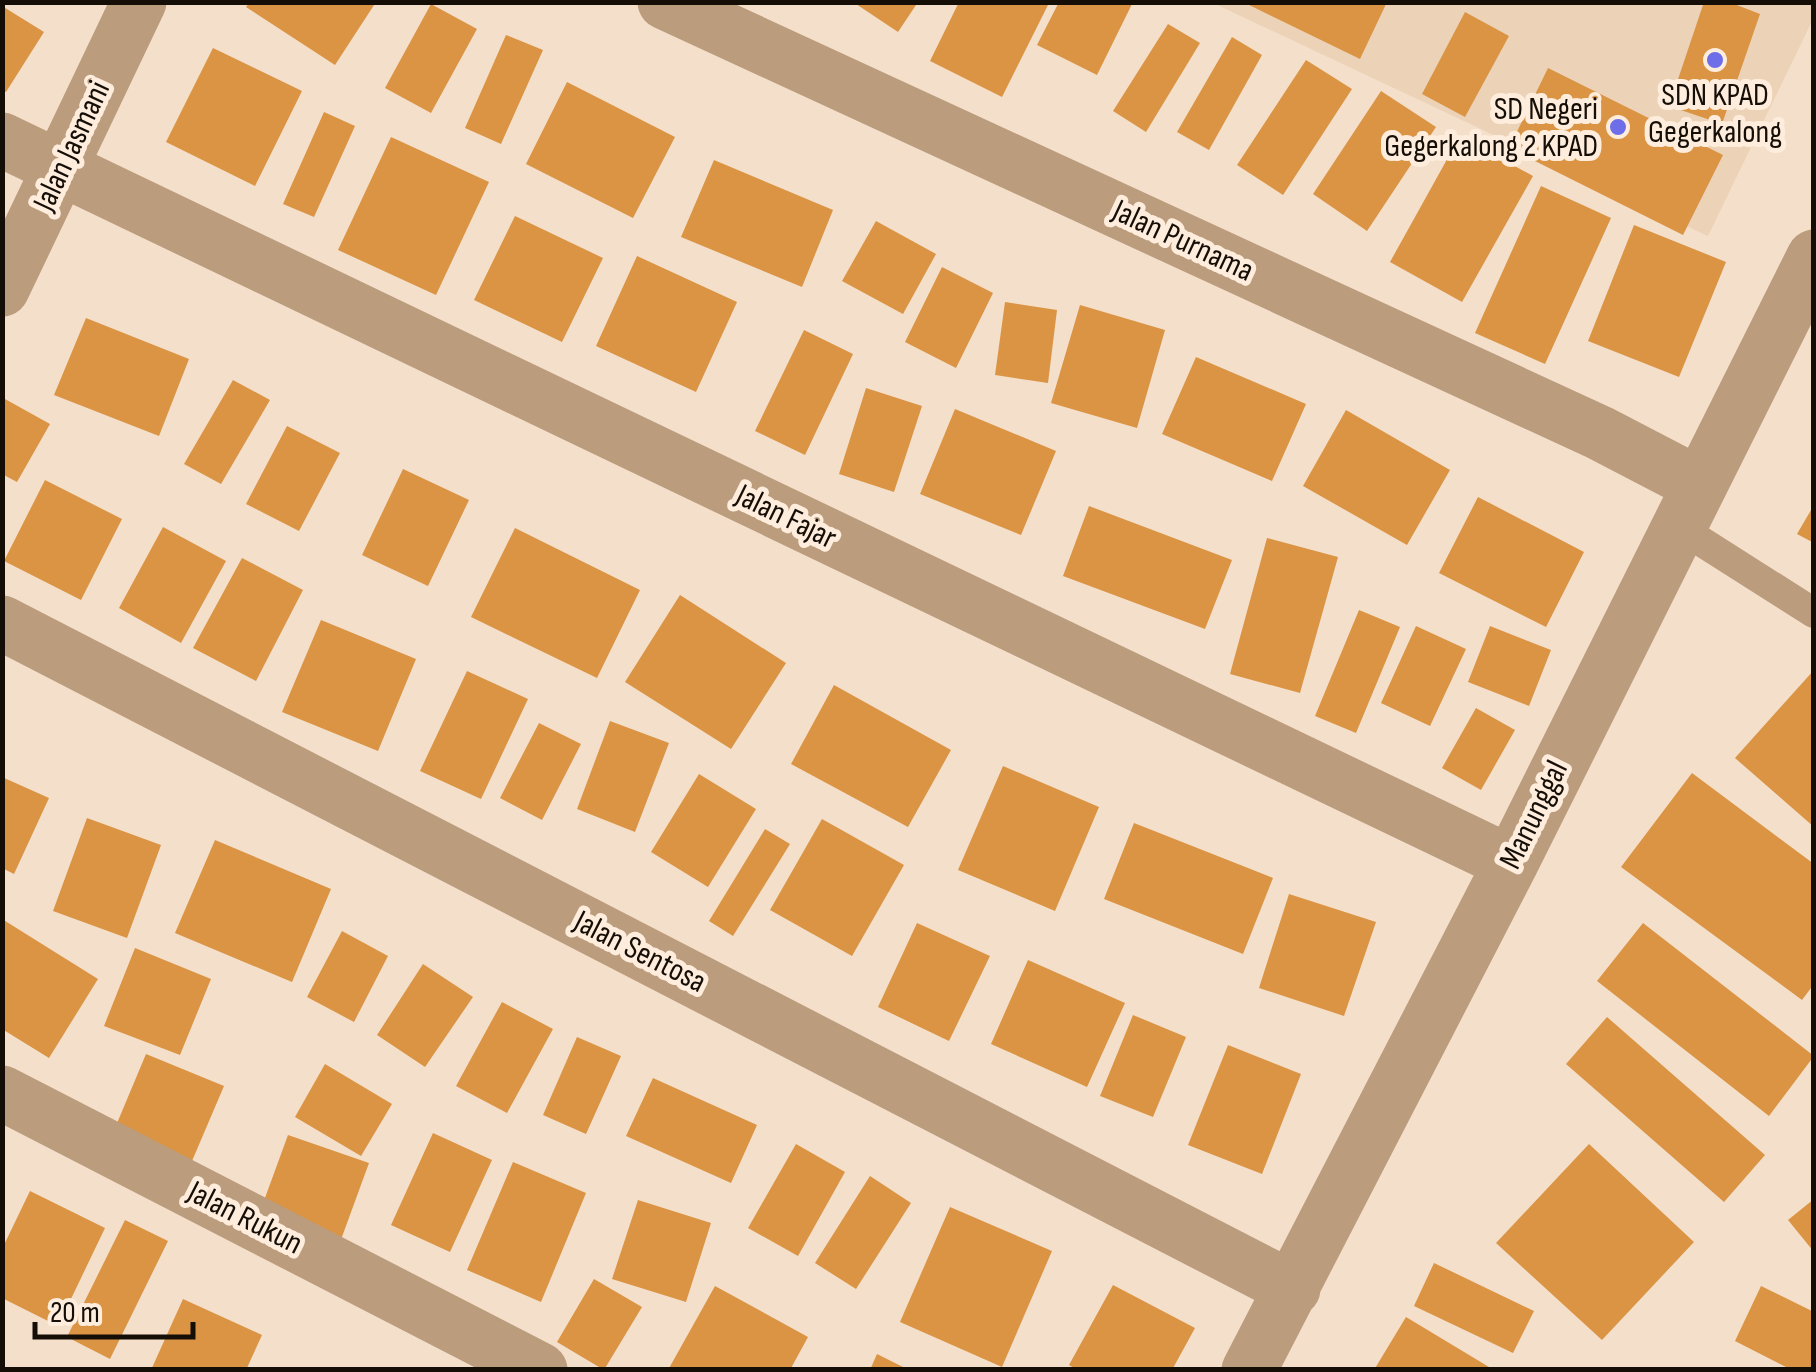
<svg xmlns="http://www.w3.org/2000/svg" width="1816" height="1372" font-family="'Sofia Sans Condensed',sans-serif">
	<rect width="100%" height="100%" fill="#f4dfca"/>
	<path fill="#ecd2b7" d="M 1813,2 L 1814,17 L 1708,236 L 1213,3 Z"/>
	<path fill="#da9444" d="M 250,2 L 376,2 L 335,65 L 246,7 Z
		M 853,2 L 918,2 L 898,32 Z
		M 959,2 L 1042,2 L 1048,5 L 1002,97 L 930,61 Z
		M 1059,2 L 1133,2 L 1097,75 L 1037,45 Z
		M 1243,2 L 1387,2 L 1360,59 Z
		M 1704,2 L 1729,2 L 1760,14 L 1722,124 L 1669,106 Z
		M 431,4 L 477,29 L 431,113 L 385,88 Z
		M 2,6 L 44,32 L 6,92 L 2,90 Z
		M 1465,12 L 1509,36 L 1465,117 L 1422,94 Z
		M 1168,24 L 1200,43 L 1146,132 L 1113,111 Z
		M 506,35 L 543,50 L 501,144 L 465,128 Z
		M 1232,37 L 1262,55 L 1209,150 L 1177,132 Z
		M 213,48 L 302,91 L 255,186 L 166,142 Z
		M 1306,60 L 1352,89 L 1283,195 L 1237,165 Z
		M 1548,68 L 1723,155 L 1683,235 L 1509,148 Z
		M 567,82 L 675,137 L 633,218 L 526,164 Z
		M 1381,91 L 1436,127 L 1367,231 L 1313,194 Z
		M 324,112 L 355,126 L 314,217 L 283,204 Z
		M 1460,136 L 1533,176 L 1462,302 L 1390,262 Z
		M 391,137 L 489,182 L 436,295 L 338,250 Z
		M 714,160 L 833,210 L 802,287 L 681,237 Z
		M 1541,186 L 1611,218 L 1545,364 L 1475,333 Z
		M 515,216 L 603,258 L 562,342 L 474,300 Z
		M 876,221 L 936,254 L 903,314 L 842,281 Z
		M 1634,225 L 1726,262 L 1679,377 L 1588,341 Z
		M 637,256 L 737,302 L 696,392 L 596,346 Z
		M 942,267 L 993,293 L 956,368 L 905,342 Z
		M 1005,302 L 1057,310 L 1048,383 L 995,375 Z
		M 1080,305 L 1165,330 L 1137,428 L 1051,403 Z
		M 86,318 L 189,359 L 159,436 L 54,395 Z
		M 804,330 L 853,354 L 805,455 L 755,431 Z
		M 1196,357 L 1306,404 L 1272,481 L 1162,434 Z
		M 233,380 L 270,400 L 221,484 L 184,464 Z
		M 866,388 L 922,406 L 894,492 L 839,474 Z
		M 5,399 L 50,424 L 17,482 L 2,474 Z
		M 955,409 L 1056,451 L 1021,535 L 920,494 Z
		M 1346,410 L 1450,470 L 1407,545 L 1303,486 Z
		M 287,426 L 340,453 L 299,531 L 246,504 Z
		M 403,469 L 469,500 L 428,586 L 362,555 Z
		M 45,480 L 122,519 L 81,600 L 4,561 Z
		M 1478,497 L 1584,552 L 1546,627 L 1439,573 Z
		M 1814,505 L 1814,543 L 1797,534 Z
		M 1089,506 L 1232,560 L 1205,629 L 1063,576 Z
		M 163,527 L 226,561 L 181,643 L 119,608 Z
		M 515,528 L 640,590 L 597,678 L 471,617 Z
		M 1267,538 L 1338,557 L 1300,693 L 1230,674 Z
		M 242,558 L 303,590 L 256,681 L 193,648 Z
		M 680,595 L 786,663 L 731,749 L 625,682 Z
		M 1359,610 L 1400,627 L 1356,733 L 1315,716 Z
		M 321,620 L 416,659 L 378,751 L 282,712 Z
		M 1416,626 L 1466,649 L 1430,726 L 1381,703 Z
		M 1490,626 L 1551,650 L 1529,706 L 1468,682 Z
		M 1814,670 L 1814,827 L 1735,758 Z
		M 467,671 L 528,699 L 481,799 L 420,771 Z
		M 834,685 L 951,750 L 908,827 L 791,764 Z
		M 1476,708 L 1515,730 L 1481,790 L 1442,768 Z
		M 610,721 L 669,743 L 635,832 L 577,809 Z
		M 539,723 L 581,744 L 542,820 L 500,798 Z
		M 1003,766 L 1099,807 L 1055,911 L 958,870 Z
		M 1692,773 L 1814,864 L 1814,984 L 1802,1000 L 1621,867 Z
		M 699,774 L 756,809 L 708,887 L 651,852 Z
		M 2,777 L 49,798 L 14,874 L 2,868 Z
		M 87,818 L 161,845 L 127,938 L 53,911 Z
		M 822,819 L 904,865 L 852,956 L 770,910 Z
		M 1134,823 L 1273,878 L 1243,954 L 1104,899 Z
		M 765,829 L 790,844 L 733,936 L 709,921 Z
		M 215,840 L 331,889 L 292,982 L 175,933 Z
		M 1289,894 L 1376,922 L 1344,1016 L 1259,988 Z
		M 2,919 L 98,979 L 49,1058 L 2,1029 Z
		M 917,923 L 990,956 L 949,1041 L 878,1007 Z
		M 1643,923 L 1814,1056 L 1769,1116 L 1597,981 Z
		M 342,931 L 388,956 L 354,1022 L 307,997 Z
		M 135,948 L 211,979 L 180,1055 L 104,1026 Z
		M 1028,960 L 1125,1003 L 1087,1087 L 991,1044 Z
		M 423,964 L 473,997 L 425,1067 L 377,1035 Z
		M 502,1002 L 553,1029 L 507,1113 L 456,1086 Z
		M 1133,1015 L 1186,1037 L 1153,1117 L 1100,1096 Z
		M 1607,1017 L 1765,1155 L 1724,1202 L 1566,1064 Z
		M 577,1037 L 621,1056 L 586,1134 L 543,1115 Z
		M 1228,1045 L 1301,1074 L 1262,1174 L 1188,1145 Z
		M 146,1054 L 224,1086 L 192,1161 L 115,1128 Z
		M 325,1064 L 392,1104 L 361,1156 L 295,1117 Z
		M 653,1078 L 757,1125 L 731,1183 L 626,1136 Z
		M 433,1133 L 492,1160 L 450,1252 L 391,1225 Z
		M 288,1135 L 369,1163 L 339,1245 L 258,1217 Z
		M 796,1144 L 845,1172 L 798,1256 L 748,1228 Z
		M 1589,1144 L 1694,1242 L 1602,1340 L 1496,1243 Z
		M 513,1162 L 586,1193 L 541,1302 L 467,1270 Z
		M 870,1176 L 911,1203 L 856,1289 L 815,1263 Z
		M 30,1191 L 105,1228 L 58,1326 L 2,1298 L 2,1249 Z
		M 1814,1199 L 1814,1252 L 1788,1220 Z
		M 638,1200 L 711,1223 L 686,1302 L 612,1279 Z
		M 950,1207 L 1052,1251 L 1002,1367 L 900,1322 Z
		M 125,1220 L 168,1241 L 110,1359 L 67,1337 Z
		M 1434,1263 L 1534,1311 L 1513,1353 L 1414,1306 Z
		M 594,1279 L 642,1307 L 604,1370 L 557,1342 Z
		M 1113,1285 L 1195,1328 L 1172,1370 L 1077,1370 L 1069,1365 Z
		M 715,1286 L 808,1337 L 790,1370 L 668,1370 Z
		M 1761,1286 L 1814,1312 L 1814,1370 L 1792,1370 L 1735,1341 Z
		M 183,1299 L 262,1335 L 246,1370 L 151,1370 Z
		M 1406,1317 L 1494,1370 L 1374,1370 Z
		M 877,1354 L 909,1370 L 870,1370 Z"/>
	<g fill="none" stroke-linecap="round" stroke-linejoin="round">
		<path stroke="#bb9c7d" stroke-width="30" d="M 1677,526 L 1814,613"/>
		<path stroke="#bb9c7d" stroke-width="55" d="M 665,2 L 1600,433 L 1698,484
			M 2,140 L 1511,863
			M 2,289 L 139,2
			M 2,623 L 1293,1289
			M 2,1093 L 540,1370
			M 1249,1370 L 1511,863 L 1814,257"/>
	</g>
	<g fill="#6d6ee8" stroke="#feeddc" stroke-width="4">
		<circle cx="1715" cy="60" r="10"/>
		<circle cx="1618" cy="127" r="10"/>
	</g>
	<g text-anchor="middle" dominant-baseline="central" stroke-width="10" stroke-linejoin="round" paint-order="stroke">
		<g font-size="32" fill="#150e07" stroke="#feeddc">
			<text x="1715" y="95">SDN KPAD<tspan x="1715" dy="37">Gegerkalong</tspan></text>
			<text x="1598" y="109" text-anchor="end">SD Negeri<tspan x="1598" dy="37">Gegerkalong 2 KPAD</tspan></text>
		</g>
		<g font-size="32" fill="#150e07" stroke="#feeddc">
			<text transform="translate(72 146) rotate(-65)">Jalan Jasmani</text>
			<text transform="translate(1183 241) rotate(25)">Jalan Purnama</text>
			<text transform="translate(786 517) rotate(26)">Jalan Fajar</text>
			<text transform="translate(1534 815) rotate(-64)">Manunggal</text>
			<text transform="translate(640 952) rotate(27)">Jalan Sentosa</text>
			<text transform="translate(245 1218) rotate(27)">Jalan Rukun</text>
		</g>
	</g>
	<rect width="1816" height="1372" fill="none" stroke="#150e07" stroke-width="10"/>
	<path d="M35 1322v15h158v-15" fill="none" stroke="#150e07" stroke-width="5"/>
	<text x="50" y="1322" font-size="30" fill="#150e07" stroke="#feeddc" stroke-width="8" paint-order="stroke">20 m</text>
</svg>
